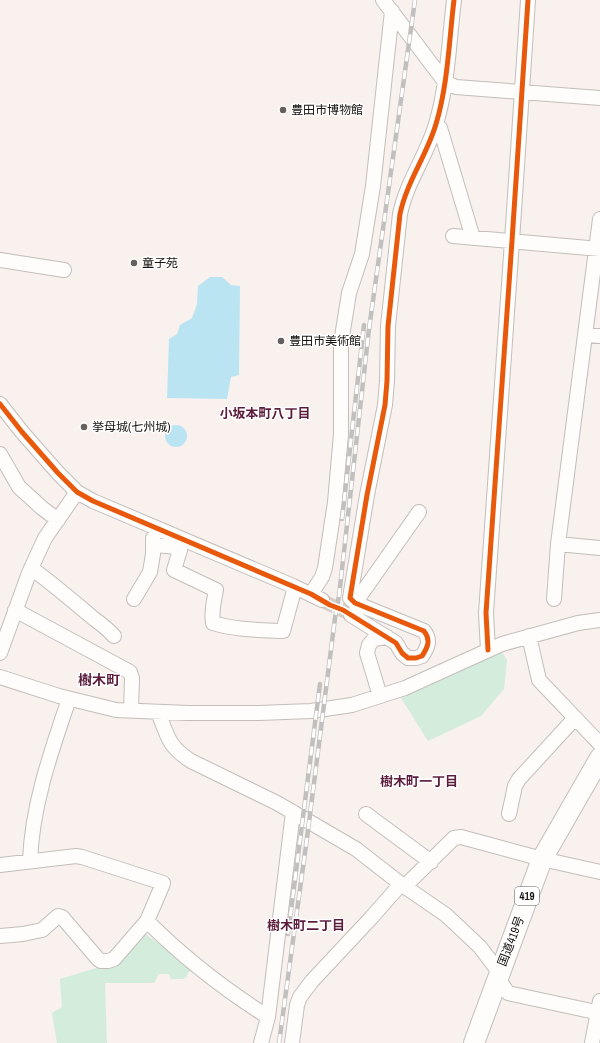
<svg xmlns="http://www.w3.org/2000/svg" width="600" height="1043" font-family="'Archivo Narrow','Noto Sans JP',sans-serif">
	<rect width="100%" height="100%" fill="#f8f1ee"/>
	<path fill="#d3ecdc" d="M 501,651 L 507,660 L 504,689 L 481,716 L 428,741 L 401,698 Z
		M 144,933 L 192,968 L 184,979 L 171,979 L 169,974 L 159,974 L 154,983 L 105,983 L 107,1043 L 57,1043 L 52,1013 L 62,1007 L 60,979 L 123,960 Z"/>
	<path fill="#bbe4f3" d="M 210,277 L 222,277 L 231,285 L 240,286 L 239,375 L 231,377 L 227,399 L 167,398 L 169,339 L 177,334 L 180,325 L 192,318 L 197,304 L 198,286 Z
		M165 436a11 11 0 1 1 22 0a11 11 0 1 1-22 0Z"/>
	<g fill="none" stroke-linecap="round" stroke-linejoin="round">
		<path stroke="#d6d0cd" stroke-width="14" stroke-dasharray="14 7" stroke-linecap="butt" d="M 322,600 C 331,606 342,609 351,615"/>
		<defs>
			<path id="minor" d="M 383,0 L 445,82 L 456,87 L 600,98
				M 436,124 L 440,128 L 473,238
				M 453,236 L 600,249
				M 0,260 L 64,270
				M 585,335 L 600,336
				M 0,404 L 22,432 L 58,473 L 77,492 L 93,501 L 293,586 L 322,600
				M 0,454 L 19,487 L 42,508 L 58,520
				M 558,544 L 600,548
				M 153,546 C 162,546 172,544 180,550 L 174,570 L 216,590 C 214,601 211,612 213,623 C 235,630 260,630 283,631 L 295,587
				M 31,568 C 53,584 73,601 93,618 C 101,624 108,629 114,636
				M 311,594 L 322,577 L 325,568 L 335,502 L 341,434 L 341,343 L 349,293 L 362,254 L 373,186 L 392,11
				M 134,599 L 150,572 L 153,554 L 153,538
				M 554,599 L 558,544 L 600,219
				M 355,603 L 419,512
				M 15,610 L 130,672 L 132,678 L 131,711
				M 351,615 L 396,643 L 402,653 L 408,658 L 416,658 L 422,656 C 428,647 431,640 424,631 L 355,603 L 350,598 L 367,495 L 385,405 L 387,381 L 388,326 L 400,214 C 407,181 427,155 436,124 C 448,84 449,41 454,0
				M 529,636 L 539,680 L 600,744
				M 488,650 L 486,613 L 512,241 L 528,0
				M 0,653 L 29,573 L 45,538 L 77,492
				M 0,677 L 59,696 L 116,710 L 188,713 L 259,713 L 311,711 L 352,705 L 380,696 L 405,688 L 502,644 L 578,623 L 600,620
				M 380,696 L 367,653 L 369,645 L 374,639 L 387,637
				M 158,712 C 168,737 168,746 191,761 L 277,803 L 356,849 L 401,884 L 446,915 L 480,947 L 499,972 L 501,983 L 508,993 L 600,1013
				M 366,814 L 431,862
				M 509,814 L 515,786 L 519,779 L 575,718
				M 30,861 C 32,805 51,752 69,699
				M 0,865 L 76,856 L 82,857 L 163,883 L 162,886 L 147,921 L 114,959 L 108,961 L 101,961 L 98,959 L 62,917 L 58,916 L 42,930 L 23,934 L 0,936
				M 405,886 L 454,838 L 461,837 L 542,859 L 600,872
				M 147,921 C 184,958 224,989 268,1017
				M 261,1043 L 268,1017 L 293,812
				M 292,1043 L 297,1005 L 300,997 L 312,981 L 371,918 L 401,884
				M 592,1043 L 600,1001"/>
			<path id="highway" d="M 474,1043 L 542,859 L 600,758"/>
		</defs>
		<use href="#minor" stroke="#c3bebb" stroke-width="16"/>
		<use href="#highway" stroke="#c3bebb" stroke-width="22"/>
		<use href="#minor" stroke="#fefdfc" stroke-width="14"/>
		<use href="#highway" stroke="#fefdfc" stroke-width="20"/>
		<defs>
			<path id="rail" d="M 342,519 L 364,325
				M 288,934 L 320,684
				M 279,1043 L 307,838 L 335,618 L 339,596 L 369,329 L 415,0"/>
		</defs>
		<use href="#rail" stroke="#c2c0be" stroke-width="4.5"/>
		<use href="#rail" stroke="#fff" stroke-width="3" stroke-dasharray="9" stroke-linecap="butt"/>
		<defs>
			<path id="cycleway" d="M 0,404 L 22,432 L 58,473 L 77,492 L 93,501 L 311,594 L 330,605 L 343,610 L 396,643 L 402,653 L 408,658 L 416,658 L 422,656 C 428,647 431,640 424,631 L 355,603 L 350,598 L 367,495 L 385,405 L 387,381 L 388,326 L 400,214 C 407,181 427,155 436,124 C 448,84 449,41 454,0
				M 488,650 L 486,613 L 512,241 L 528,0"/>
		</defs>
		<use href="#cycleway" stroke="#fff" stroke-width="8"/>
		<use href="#cycleway" stroke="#e8590c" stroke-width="5"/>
	</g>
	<g fill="#64605d" stroke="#fff" stroke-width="1.5">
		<circle cx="283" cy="110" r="4"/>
		<circle cx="134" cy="263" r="4"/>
		<circle cx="281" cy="341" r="4"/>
		<circle cx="84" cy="427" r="4"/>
	</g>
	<g text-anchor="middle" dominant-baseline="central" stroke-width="3" stroke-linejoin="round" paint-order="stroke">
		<rect fill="#fff" stroke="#5b5957" stroke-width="1" x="515" y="887" width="24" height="18" rx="3"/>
		<g font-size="11" font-weight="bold" fill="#15120f">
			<text x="527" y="896">419</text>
		</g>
		<g font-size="12" fill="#15120f" stroke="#fff" text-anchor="start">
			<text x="291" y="110">豊田市博物館</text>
			<text x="142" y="263">童子苑</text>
			<text x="289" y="341">豊田市美術館</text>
			<text x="92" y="427">挙母城(七州城)</text>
		</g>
		<g font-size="12" fill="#15120f" stroke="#fff">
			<text transform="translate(511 941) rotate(-69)">国道419号</text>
		</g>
		<g font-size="13" font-weight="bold" fill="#5c1c3b" stroke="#fff">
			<text x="265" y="413">小坂本町八丁目</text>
			<text x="419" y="781">樹木町一丁目</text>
			<text x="306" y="925">樹木町二丁目</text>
		</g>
		<g font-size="14" font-weight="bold" fill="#5c1c3b" stroke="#fff">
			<text x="99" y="680">樹木町</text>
		</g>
	</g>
</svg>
